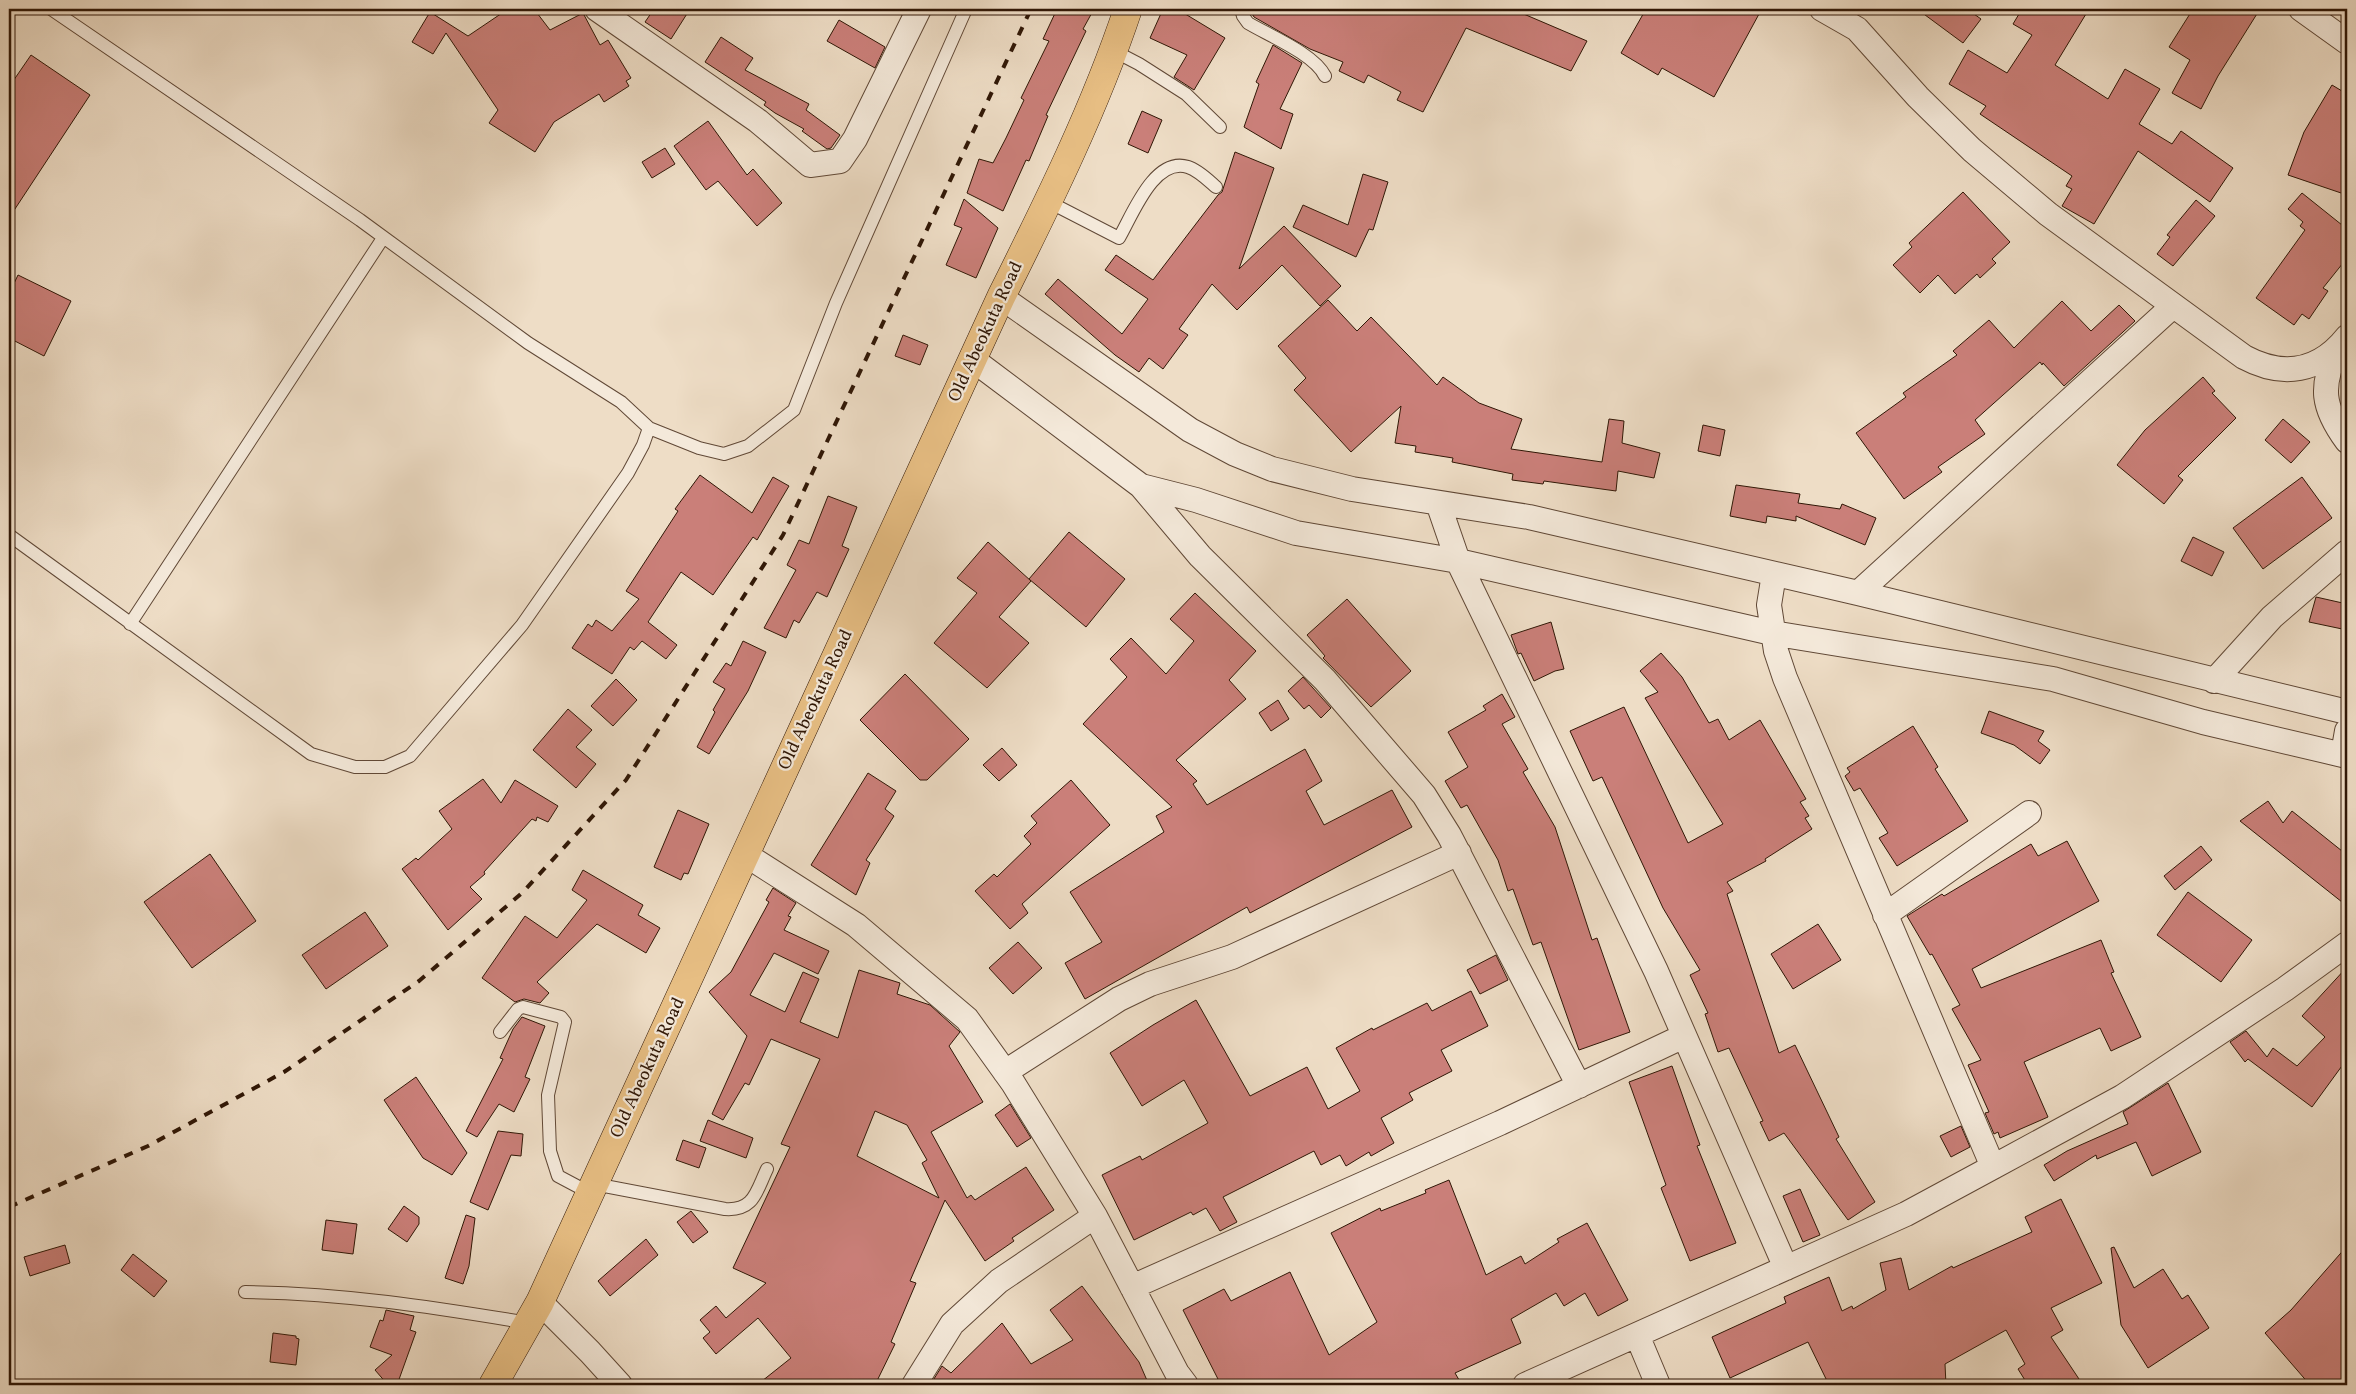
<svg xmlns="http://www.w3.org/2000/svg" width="2356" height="1394" font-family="Vollkorn,serif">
	<rect width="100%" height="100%" fill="#eeddc6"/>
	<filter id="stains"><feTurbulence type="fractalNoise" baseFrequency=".004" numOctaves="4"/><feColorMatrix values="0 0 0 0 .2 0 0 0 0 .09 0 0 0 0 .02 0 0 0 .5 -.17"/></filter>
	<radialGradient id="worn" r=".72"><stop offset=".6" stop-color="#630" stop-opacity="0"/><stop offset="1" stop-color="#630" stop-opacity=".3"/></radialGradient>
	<path fill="#ca7f79" stroke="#301706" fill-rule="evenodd" d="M 508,9 L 534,9 L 550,30 L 583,13 L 600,45 L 608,40 L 631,78 L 626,81 L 629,86 L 604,102 L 599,94 L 554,122 L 535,152 L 489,123 L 498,110 L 446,33 L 433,54 L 412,42 L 430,12 L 468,36 Z
		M 654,9 L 690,9 L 671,39 L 645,22 Z
		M 1057,9 L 1094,9 L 1083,29 L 1086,31 L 1046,115 L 1048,116 L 1029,161 L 1026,160 L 1003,211 L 967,193 L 979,159 L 993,163 L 1006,138 L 1024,100 L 1021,98 L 1049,41 L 1043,39 Z
		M 1163,9 L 1175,9 L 1182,12 L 1225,38 L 1194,90 L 1174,77 L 1187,55 L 1150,38 Z
		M 1249,9 L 1317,9 L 1331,14 L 1334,9 L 1512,9 L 1587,41 L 1571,71 L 1466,28 L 1423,112 L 1397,100 L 1401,92 L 1368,75 L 1364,83 L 1339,71 L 1343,62 L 1310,49 L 1254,17 Z
		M 1646,9 L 1750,9 L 1759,14 L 1714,97 L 1662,68 L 1658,75 L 1621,53 Z
		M 1917,9 L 1967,9 L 1981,19 L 1963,43 Z
		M 2022,9 L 2089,9 L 2055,65 L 2108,99 L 2125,69 L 2160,89 L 2139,124 L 2172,144 L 2181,131 L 2233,168 L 2210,202 L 2138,151 L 2094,224 L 2062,206 L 2072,189 L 2066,186 L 2072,176 L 1980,114 L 1986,106 L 1949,84 L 1968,50 L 2007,73 L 2032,35 L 2013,24 Z
		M 2193,9 L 2260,9 L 2218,76 L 2201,109 L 2172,93 L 2190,60 L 2169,47 Z
		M 839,20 L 885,47 L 875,68 L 827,41 Z
		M 721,37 L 753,58 L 745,70 L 809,104 L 806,110 L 840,135 L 831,148 L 827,149 L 802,131 L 804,129 L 775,113 L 764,105 L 766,102 L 705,62 Z
		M 1273,45 L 1302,63 L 1280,109 L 1293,114 L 1281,149 L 1244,127 L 1259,84 L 1256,82 Z
		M 31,55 L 90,95 L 9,218 L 9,87 Z
		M 2332,85 L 2347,94 L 2347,195 L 2288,175 L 2304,132 Z
		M 1142,111 L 1162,120 L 1148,153 L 1128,144 Z
		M 708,121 L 747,175 L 753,169 L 782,203 L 757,226 L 718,181 L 706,190 L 674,146 Z
		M 665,148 L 675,164 L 652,178 L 642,162 Z
		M 1235,152 L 1274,168 L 1239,269 L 1284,226 L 1341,286 L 1320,306 L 1282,265 L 1237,310 L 1212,284 L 1179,329 L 1188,335 L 1163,369 L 1149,358 L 1139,372 L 1115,355 L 1045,294 L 1058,279 L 1122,334 L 1148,299 L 1105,270 L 1116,255 L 1153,280 L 1218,195 L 1222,192 Z
		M 1363,174 L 1388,182 L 1373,230 L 1369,229 L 1356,257 L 1293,227 L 1303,205 L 1348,225 Z
		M 1963,192 L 2010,242 L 1992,259 L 1996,263 L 1980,278 L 1977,274 L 1955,294 L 1938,275 L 1920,293 L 1893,265 L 1912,247 L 1909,243 Z
		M 2302,193 L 2347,229 L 2347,258 L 2323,288 L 2328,291 L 2309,319 L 2302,314 L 2294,325 L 2256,298 L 2305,230 L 2300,226 L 2303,222 L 2288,209 Z
		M 964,199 L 998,228 L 976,278 L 946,265 L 962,228 L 954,225 Z
		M 2196,200 L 2215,216 L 2173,266 L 2157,254 L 2170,237 L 2167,235 Z
		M 18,275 L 71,301 L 44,356 L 9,338 L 9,294 Z
		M 1328,300 L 1357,331 L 1371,317 L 1437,385 L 1443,377 L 1479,403 L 1522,419 L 1511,449 L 1602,462 L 1609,419 L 1624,421 L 1622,443 L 1660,453 L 1654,478 L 1618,471 L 1616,491 L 1544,481 L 1543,484 L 1512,480 L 1513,474 L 1452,462 L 1453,458 L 1415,452 L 1416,446 L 1395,443 L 1401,406 L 1351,452 L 1294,390 L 1306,378 L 1278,346 Z
		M 2062,301 L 2091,331 L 2119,305 L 2135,321 L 2064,386 L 2043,363 L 2042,365 L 2040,362 L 1975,420 L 1985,434 L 1938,467 L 1942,472 L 1904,499 L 1856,433 L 1906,397 L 1903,393 L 1957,355 L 1953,351 L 1989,320 L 2014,348 Z
		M 903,335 L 928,345 L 920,365 L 895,356 Z
		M 2203,377 L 2215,391 L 2212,393 L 2236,418 L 2178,476 L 2183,480 L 2164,504 L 2117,465 L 2145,430 Z
		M 2283,419 L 2310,442 L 2291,463 L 2265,440 Z
		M 1703,425 L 1725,430 L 1720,456 L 1698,451 Z
		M 700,475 L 752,513 L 773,477 L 789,486 L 757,540 L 753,537 L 713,595 L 681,572 L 648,622 L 677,645 L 666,659 L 642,641 L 634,650 L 630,647 L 612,674 L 572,648 L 588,624 L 592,627 L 596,620 L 612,631 L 639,599 L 626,591 L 678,511 L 675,509 Z
		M 2302,477 L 2332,518 L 2263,569 L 2233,528 Z
		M 1736,485 L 1800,494 L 1798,503 L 1840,509 L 1842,504 L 1876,518 L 1865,545 L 1796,516 L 1796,521 L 1767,516 L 1766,523 L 1730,516 Z
		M 828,496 L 857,507 L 842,546 L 849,549 L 827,597 L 817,592 L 799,623 L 794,620 L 786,638 L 764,628 L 796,570 L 787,565 L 799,540 L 809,544 Z
		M 1069,532 L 1125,579 L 1086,627 L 1029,579 Z
		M 2193,537 L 2224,552 L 2212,576 L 2181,561 Z
		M 988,542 L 1031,581 L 999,617 L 1029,643 L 987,688 L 934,643 L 977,593 L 957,578 Z
		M 1195,593 L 1256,651 L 1229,680 L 1246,699 L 1176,760 L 1197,781 L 1193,784 L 1207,805 L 1305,749 L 1322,781 L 1306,791 L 1324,825 L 1392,790 L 1412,827 L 1250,913 L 1247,907 L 1085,999 L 1065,963 L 1102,942 L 1070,892 L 1164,832 L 1156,816 L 1172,807 L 1083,724 L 1127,677 L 1110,659 L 1131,638 L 1166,674 L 1194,641 L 1170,619 Z
		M 2316,597 L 2347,604 L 2347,630 L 2309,622 Z
		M 1347,599 L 1411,671 L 1371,707 L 1323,658 L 1325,656 L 1307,635 Z
		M 1551,622 L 1564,669 L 1555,671 L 1534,681 L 1521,653 L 1518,654 L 1511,635 Z
		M 743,641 L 766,652 L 748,691 L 709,754 L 697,747 L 715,712 L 713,710 L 725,689 L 713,682 L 726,663 L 731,666 Z
		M 1661,653 L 1682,677 L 1709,723 L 1718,719 L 1729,740 L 1760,720 L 1806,799 L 1800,802 L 1809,816 L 1805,818 L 1812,829 L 1765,859 L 1766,861 L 1727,882 L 1733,891 L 1727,894 L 1779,1053 L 1795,1045 L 1839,1137 L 1836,1139 L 1875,1202 L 1848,1220 L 1784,1133 L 1769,1141 L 1760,1122 L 1763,1121 L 1729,1048 L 1718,1052 L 1705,1014 L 1708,1013 L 1690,975 L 1700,970 L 1663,908 L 1602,777 L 1593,781 L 1570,731 L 1624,707 L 1688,843 L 1723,824 L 1645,698 L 1658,692 L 1640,671 Z
		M 905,674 L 969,739 L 927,780 L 920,780 L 860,720 Z
		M 1303,677 L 1331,708 L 1321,718 L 1309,705 L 1304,709 L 1288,691 Z
		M 616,679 L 637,700 L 613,726 L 591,706 Z
		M 1502,694 L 1515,717 L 1502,724 L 1528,769 L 1523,772 L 1555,827 L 1592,940 L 1597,938 L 1630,1032 L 1579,1050 L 1541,942 L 1533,945 L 1513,889 L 1508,891 L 1498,860 L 1467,805 L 1461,808 L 1445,781 L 1468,767 L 1448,732 L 1486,710 L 1483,706 Z
		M 1278,700 L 1289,719 L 1271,731 L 1259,713 Z
		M 568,709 L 592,730 L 576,747 L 596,764 L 576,788 L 533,750 Z
		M 1989,711 L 2044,731 L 2038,741 L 2050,750 L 2040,764 L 2014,745 L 1981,733 Z
		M 1913,726 L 1938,767 L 1935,769 L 1968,821 L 1897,866 L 1879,838 L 1888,833 L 1860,788 L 1854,791 L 1845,776 L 1850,772 L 1847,768 Z
		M 1002,748 L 1017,765 L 999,781 L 983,765 Z
		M 868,773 L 896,791 L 885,809 L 894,816 L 866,860 L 870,863 L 856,895 L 811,865 Z
		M 483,779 L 501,803 L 515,780 L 558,806 L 548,822 L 537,817 L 536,821 L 532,819 L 484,872 L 485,874 L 470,887 L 482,899 L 448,930 L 402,869 L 416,858 L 418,860 L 452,829 L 439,811 Z
		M 1071,780 L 1110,825 L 1022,904 L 1028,913 L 1010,929 L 975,891 L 994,874 L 997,877 L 1031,844 L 1024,836 L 1037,823 L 1031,816 Z
		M 2268,801 L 2283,823 L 2292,811 L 2347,855 L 2347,906 L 2240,821 Z
		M 678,810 L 709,824 L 688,874 L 684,873 L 681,880 L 654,867 Z
		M 2067,841 L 2099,901 L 1972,969 L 1981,988 L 2101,940 L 2114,972 L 2111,973 L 2141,1037 L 2111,1051 L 2100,1028 L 2024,1062 L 2048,1117 L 2000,1138 L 1998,1132 L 1994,1134 L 1985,1113 L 1989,1112 L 1968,1065 L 1981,1060 L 1952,1009 L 1960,1005 L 1932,954 L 1930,955 L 1907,916 L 1942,894 L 1944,896 L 2031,844 L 2038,856 Z
		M 2201,846 L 2212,860 L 2175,890 L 2164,876 Z
		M 210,854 L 256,921 L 192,968 L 144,902 Z
		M 583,870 L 643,905 L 638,915 L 660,928 L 646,953 L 597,924 L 537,982 L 549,993 L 540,1003 L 524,999 L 515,1002 L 482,978 L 525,916 L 557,938 L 587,900 L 572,890 Z
		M 773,888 L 796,903 L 788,916 L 791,917 L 784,930 L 829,951 L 818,974 L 774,953 L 750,995 L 785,1012 L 803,972 L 819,979 L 800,1022 L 838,1038 L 859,970 L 900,983 L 897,994 L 930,1005 L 960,1032 L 949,1046 L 983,1102 L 931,1132 L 967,1198 L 971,1195 L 975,1200 L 1026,1167 L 1054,1210 L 1012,1238 L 1014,1241 L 985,1261 L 945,1200 L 910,1281 L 916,1283 L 891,1342 L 895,1344 L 875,1385 L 757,1385 L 791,1358 L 758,1318 L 716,1354 L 703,1338 L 710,1332 L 700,1320 L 716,1306 L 726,1318 L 766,1283 L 733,1268 L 790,1147 L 781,1144 L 820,1059 L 771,1039 L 749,1085 L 745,1083 L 723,1120 L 712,1114 L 747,1036 L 709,992 L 731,972 L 769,902 L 766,900 ZM 875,1111 L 907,1125 L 927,1160 L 922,1163 L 939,1198 L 857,1156 Z
		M 2188,892 L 2252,940 L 2221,982 L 2157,935 Z
		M 365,912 L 388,946 L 326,989 L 302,955 Z
		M 1818,924 L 1841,960 L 1793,989 L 1771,954 Z
		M 1018,942 L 1042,968 L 1013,994 L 989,968 Z
		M 1496,955 L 1508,980 L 1480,994 L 1467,970 Z
		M 2347,967 L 2347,1059 L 2312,1107 L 2248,1059 L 2245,1062 L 2230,1042 L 2246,1031 L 2267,1057 L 2273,1048 L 2297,1066 L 2325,1037 L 2302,1016 Z
		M 1471,991 L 1488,1026 L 1441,1050 L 1452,1071 L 1409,1093 L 1413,1100 L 1381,1118 L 1394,1143 L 1371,1156 L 1369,1152 L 1346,1166 L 1340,1155 L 1321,1165 L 1314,1151 L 1223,1197 L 1237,1222 L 1220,1231 L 1206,1208 L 1193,1215 L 1191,1212 L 1134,1240 L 1102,1175 L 1140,1156 L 1142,1160 L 1208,1123 L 1184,1080 L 1142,1106 L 1110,1053 L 1153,1025 L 1196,1000 L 1250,1096 L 1307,1067 L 1328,1109 L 1360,1091 L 1336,1048 L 1372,1028 L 1373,1030 L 1427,1003 L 1432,1011 Z
		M 522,1017 L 545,1026 L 525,1077 L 530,1079 L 514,1112 L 499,1104 L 477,1137 L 466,1131 L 503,1059 L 500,1058 L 513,1029 Z
		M 1672,1066 L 1700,1145 L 1697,1146 L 1736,1243 L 1690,1261 L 1661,1188 L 1666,1185 L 1629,1082 Z
		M 416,1077 L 467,1153 L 452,1175 L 423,1158 L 384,1100 Z
		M 2168,1083 L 2201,1152 L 2152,1176 L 2136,1142 L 2097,1159 L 2096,1155 L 2054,1181 L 2044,1165 L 2067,1151 L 2128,1124 L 2123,1112 Z
		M 1010,1104 L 1031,1138 L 1017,1147 L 995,1115 Z
		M 708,1120 L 753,1138 L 746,1158 L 700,1141 Z
		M 1961,1126 L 1970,1147 L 1951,1157 L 1940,1136 Z
		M 498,1131 L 523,1134 L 521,1156 L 511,1155 L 488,1210 L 470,1202 Z
		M 683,1140 L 706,1148 L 699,1168 L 676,1160 Z
		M 1449,1180 L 1486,1275 L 1521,1256 L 1525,1264 L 1559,1242 L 1557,1239 L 1587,1223 L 1628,1300 L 1598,1316 L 1585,1293 L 1564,1306 L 1556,1293 L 1511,1319 L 1521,1343 L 1455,1373 L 1462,1385 L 1221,1385 L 1183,1310 L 1224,1289 L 1231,1301 L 1290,1272 L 1329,1355 L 1377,1322 L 1331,1233 L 1380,1208 L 1381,1211 L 1426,1193 L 1425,1190 Z
		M 1800,1189 L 1820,1235 L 1803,1242 L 1783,1196 Z
		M 2061,1199 L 2102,1283 L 2051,1308 L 2063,1330 L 2051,1337 L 2083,1385 L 2028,1385 L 2018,1369 L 2025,1364 L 2006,1330 L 1945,1364 L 1946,1385 L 1829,1385 L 1808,1342 L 1730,1378 L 1712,1337 L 1786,1303 L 1784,1297 L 1829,1277 L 1842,1311 L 1852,1306 L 1853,1309 L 1886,1290 L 1880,1263 L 1901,1258 L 1909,1290 L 1952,1266 L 1953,1268 L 2032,1232 L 2025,1217 Z
		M 404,1206 L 419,1217 L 419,1224 L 407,1242 L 388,1229 Z
		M 691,1211 L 708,1232 L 693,1243 L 677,1222 Z
		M 466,1215 L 475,1218 L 469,1266 L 463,1284 L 445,1278 Z
		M 326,1220 L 357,1224 L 353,1254 L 322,1250 Z
		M 646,1239 L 658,1255 L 610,1296 L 598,1281 Z
		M 65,1245 L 70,1263 L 30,1276 L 24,1257 Z
		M 2347,1246 L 2347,1385 L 2310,1385 L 2265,1333 L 2291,1310 Z
		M 2114,1247 L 2134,1288 L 2163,1269 L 2182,1299 L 2188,1295 L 2209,1328 L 2148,1368 L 2121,1325 L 2111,1248 Z
		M 133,1254 L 167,1281 L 154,1297 L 121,1270 Z
		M 1082,1286 L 1139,1362 L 1149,1385 L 937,1385 L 932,1382 L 942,1366 L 951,1373 L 1002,1323 L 1031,1364 L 1073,1340 L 1050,1310 Z
		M 386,1310 L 414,1316 L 410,1330 L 416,1332 L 397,1385 L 388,1385 L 375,1370 L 392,1355 L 370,1347 L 380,1320 L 383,1321 Z
		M 273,1333 L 296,1336 L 296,1338 L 299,1339 L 296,1365 L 270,1362 Z"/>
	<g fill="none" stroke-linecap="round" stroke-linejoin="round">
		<defs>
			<path id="lane" d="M 51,9 L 360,220 L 528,343 L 621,402 L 649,428 L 699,448 L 724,454 L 748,446 L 794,410 L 836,303 L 966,9
				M 1241,9 L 1243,16 L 1248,23 C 1270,36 1314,54 1325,76
				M 1114,51 L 1139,64 L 1186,94 L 1220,127
				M 1049,202 L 1119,238 C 1132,216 1154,156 1188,167 C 1198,170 1208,180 1216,187
				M 9,535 L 311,754 L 355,767 L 385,767 L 410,756 L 522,625 L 628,473 L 643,445 L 649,428
				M 130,624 L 383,238
				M 500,1032 L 518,1009 L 523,1007 L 561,1017 L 565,1022 L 548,1095 L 550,1151 L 558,1176 L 590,1193
				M 594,1184 L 725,1209 C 754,1211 756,1192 767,1169
				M 245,1292 C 343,1293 432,1307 529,1323"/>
			<path id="street" d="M 597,9 L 758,121 L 810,165 L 840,161 L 855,139 L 919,9
				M 1822,9 L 1857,29 L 1918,97 L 1972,150 L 2048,214 L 2244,357 C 2283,378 2319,372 2347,337
				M 2301,9 L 2347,42
				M 1001,297 L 1190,430 L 1235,454 L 1272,469 L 1352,489 L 1529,517 L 1858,593 L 2347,712
				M 2337,349 C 2320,387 2322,407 2347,441
				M 972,359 L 1141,486 L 1200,556 L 1325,680 L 1424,795 L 1449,835 L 1579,1086
				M 1141,486 L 1196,500 L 1296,533 L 1458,561 L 1772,633 L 2053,679 L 2203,722 L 2347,756
				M 1438,503 L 1458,561 L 1656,971 L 1786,1268
				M 1774,574 L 1769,605 L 1776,651 L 1785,678 L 1993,1167
				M 1858,593 L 2173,306
				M 2214,681 L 2272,617 L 2347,552
				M 2343,754 L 2347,731
				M 746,855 L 856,925 L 967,1019 L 1013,1083 L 1095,1216 L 1177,1373 L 1186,1385
				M 1885,915 L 2029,813
				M 1005,1072 L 1119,999 L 1150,984 L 1232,957 L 1459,853
				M 1132,1287 L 1500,1123 L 1684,1036
				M 540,1302 L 590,1352 L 620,1385
				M 1637,1335 L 1658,1385
				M 914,1385 L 952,1324 L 999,1281 L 1095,1216
				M 1525,1385 L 1906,1214 L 1993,1167 L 2122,1097 L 2285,989 L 2347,944"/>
			<path id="highway" d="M 493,1385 L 540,1302 L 1001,297 C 1048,203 1095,108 1128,9"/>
		</defs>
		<use href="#lane" stroke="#604836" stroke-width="14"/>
		<use href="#street" stroke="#604836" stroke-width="26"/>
		<use href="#highway" stroke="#301706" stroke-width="29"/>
		<use href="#lane" stroke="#f4e9da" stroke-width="12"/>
		<use href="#street" stroke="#f4e9da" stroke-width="24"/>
		<use href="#highway" stroke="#e7be83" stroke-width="28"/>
		<path stroke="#301706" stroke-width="4" stroke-dasharray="9 9" stroke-linecap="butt" d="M 9,1207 L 148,1146 L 284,1072 L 419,981 L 522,893 L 626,780 L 783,535 L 1031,9"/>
	</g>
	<g text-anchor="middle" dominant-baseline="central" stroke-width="4.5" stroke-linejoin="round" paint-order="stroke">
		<g font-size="18" fill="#301706" stroke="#f4e9da">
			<text transform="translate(986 332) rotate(-65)">Old Abeokuta Road</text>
			<text transform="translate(816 700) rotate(-65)">Old Abeokuta Road</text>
			<text transform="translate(648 1068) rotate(-65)">Old Abeokuta Road</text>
		</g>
	</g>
	<rect width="2356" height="1394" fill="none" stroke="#eeddc6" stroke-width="30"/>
	<rect x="10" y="10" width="2336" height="1374" fill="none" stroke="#301706" stroke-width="2.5"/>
	<rect x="15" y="15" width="2326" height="1364" fill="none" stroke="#301706"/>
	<rect width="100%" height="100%" filter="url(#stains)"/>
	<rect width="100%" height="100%" fill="url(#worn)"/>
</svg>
